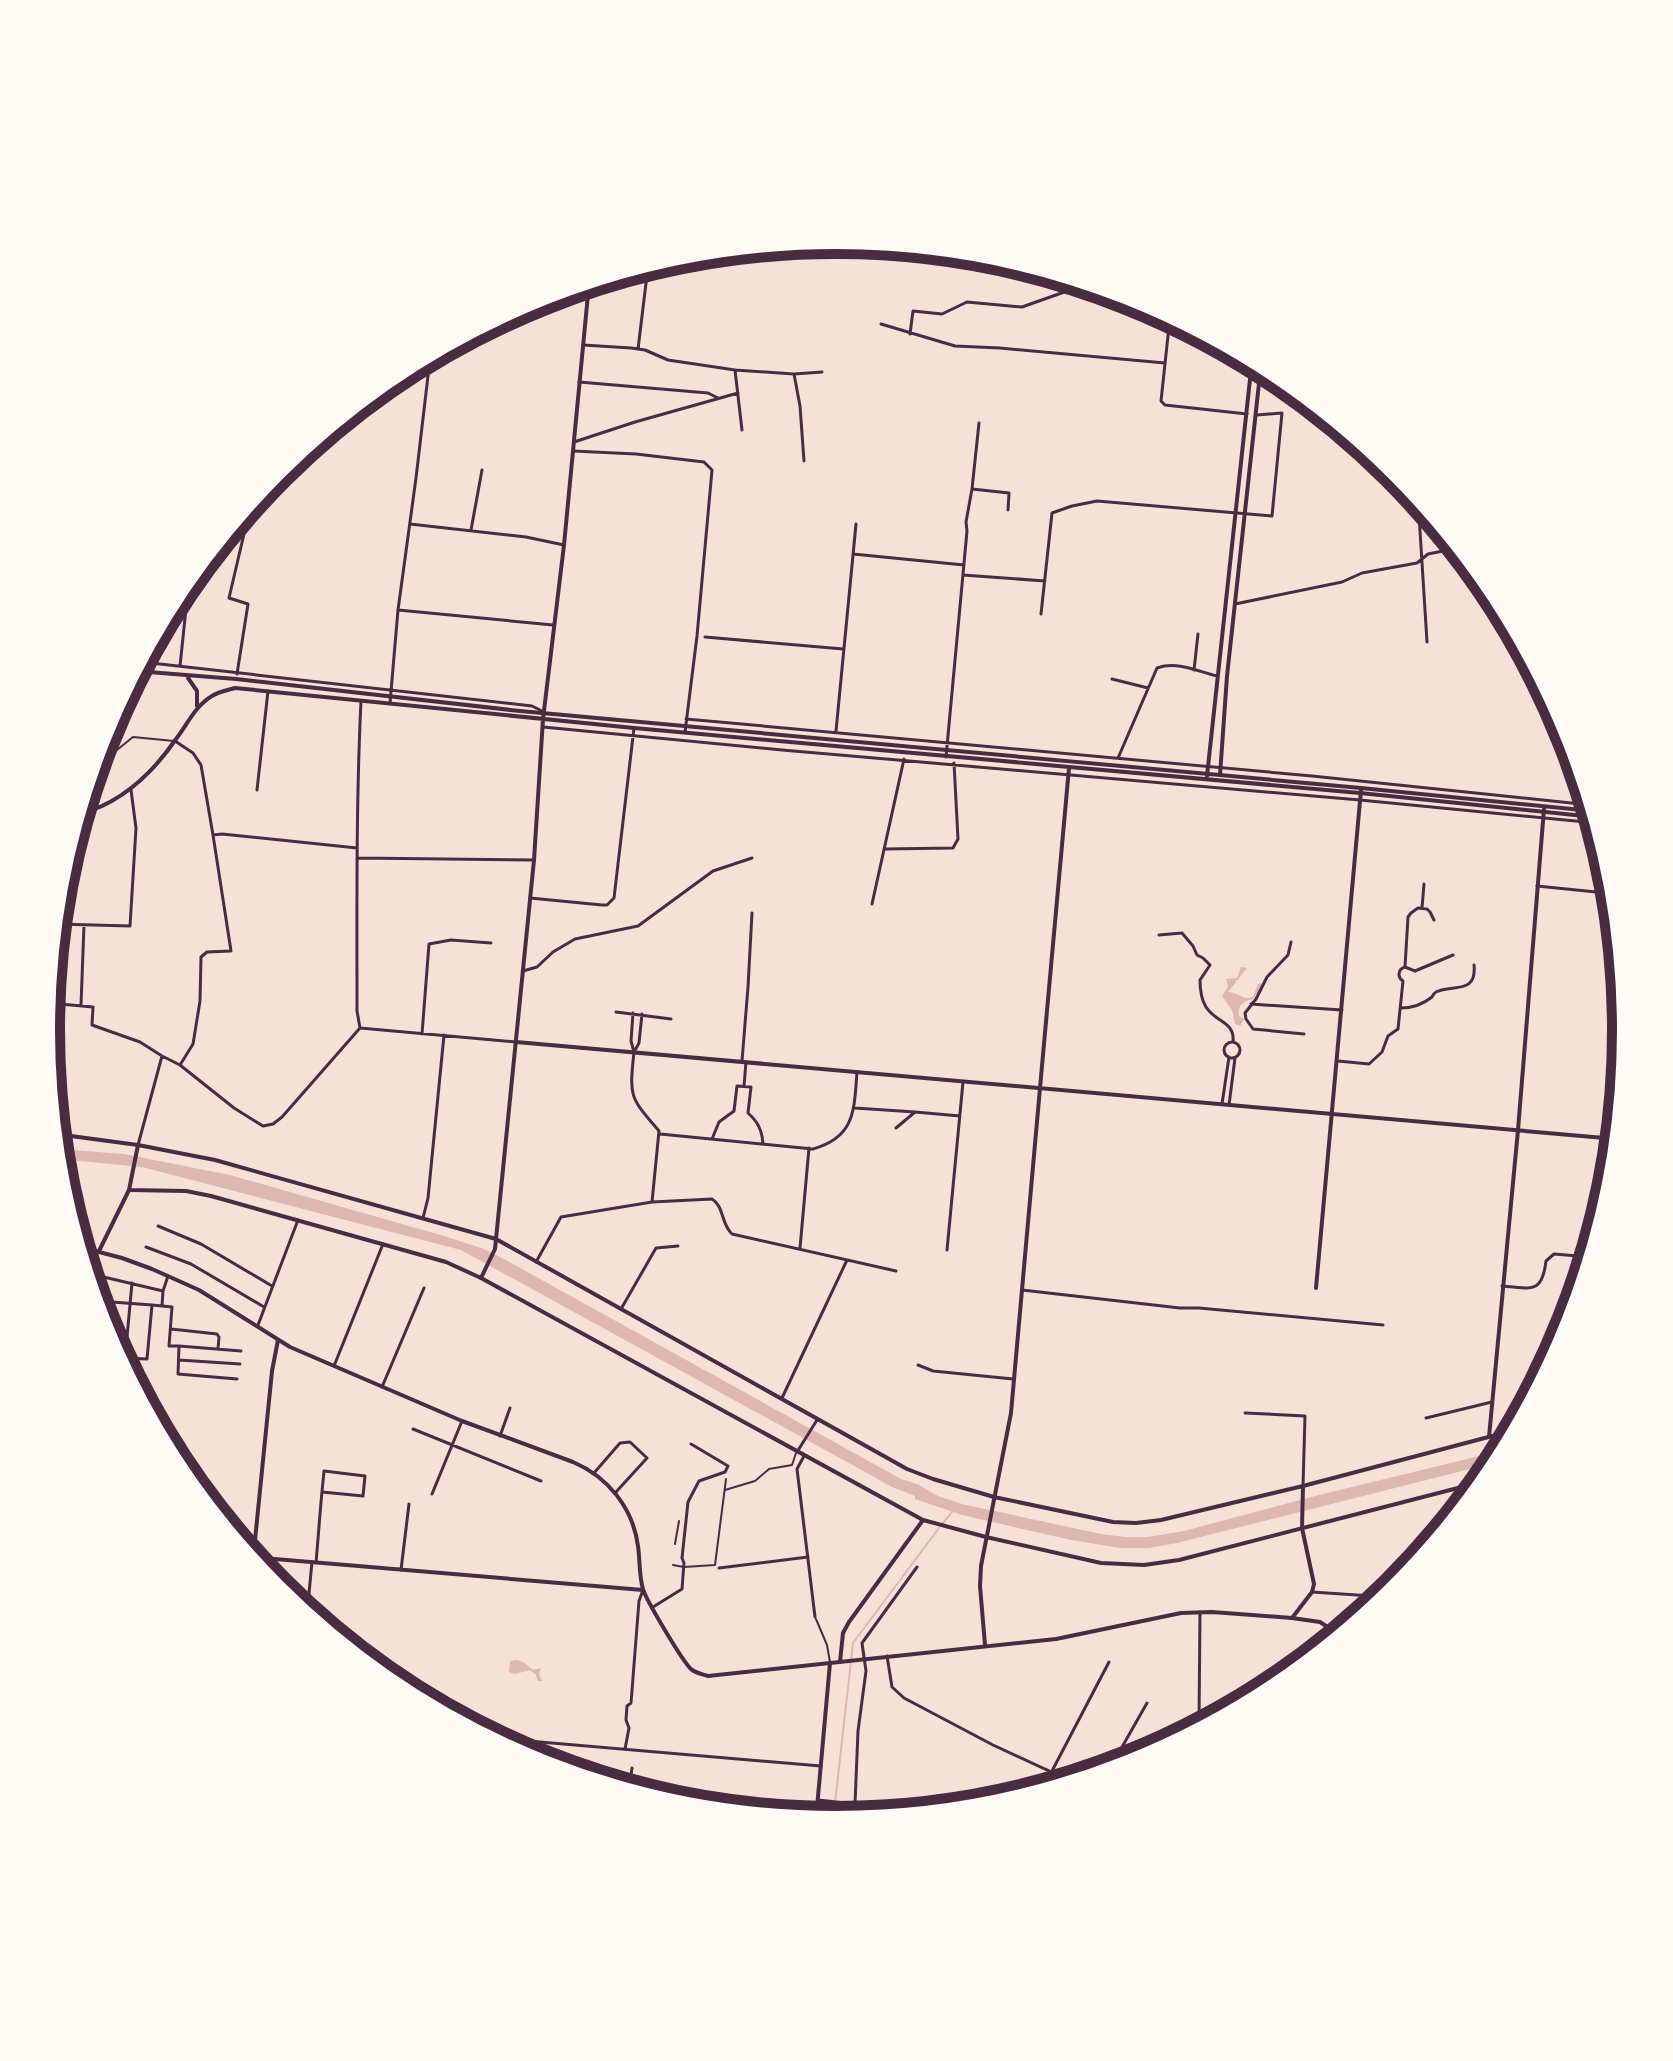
<svg xmlns="http://www.w3.org/2000/svg" width="1673" height="2061" font-family="'Public Sans',sans-serif">
	<rect width="100%" height="100%" fill="#f7e1d7"/>
	<path fill="#dcb8b0" d="M 1241,967 L 1247,968 L 1228,992 C 1238,992 1242,1001 1253,997 L 1258,984 L 1261,983 L 1262,985 L 1253,999 C 1243,1001 1237,1006 1239,1016 L 1244,1019 L 1240,1026 L 1235,1024 L 1232,1010 L 1222,996 L 1228,986 L 1226,979 L 1237,978 Z
		M 58,1149 L 124,1154 L 230,1175 L 444,1236 L 484,1249 L 504,1259 L 901,1479 L 917,1484 L 938,1496 L 962,1504 L 1101,1534 L 1125,1537 L 1148,1537 L 1184,1531 L 1319,1495 L 1504,1450 L 1498,1462 L 1177,1543 L 1149,1548 L 1120,1548 L 1071,1540 L 962,1515 L 915,1499 L 915,1496 L 892,1487 L 867,1473 L 461,1250 L 142,1167 L 59,1159 Z
		M 517,1660 L 523,1662 L 533,1670 L 541,1668 L 539,1674 L 542,1681 L 538,1681 L 536,1675 L 530,1670 L 515,1674 L 509,1672 L 510,1661 Z"/>
	<g fill="none" stroke-linecap="round" stroke-linejoin="round">
		<path stroke="#dcb8b0" stroke-width="2" d="M 943,1523 L 952,1512
			M 833,1821 L 853,1643 L 939,1528"/>
		<path stroke="#4a2c40" stroke-width="2" d="M 96,763 L 107,758 L 133,737 L 174,741
			M 725,1490 L 755,1481 L 769,1469 L 792,1465 L 796,1453
			M 675,1544 L 679,1521
			M 673,1565 L 684,1567 L 715,1565
			M 715,1565 L 726,1479
			M 816,1619 L 827,1645 L 830,1662"/>
		<path stroke="#4a2c40" stroke-width="3" d="M 829,241 L 868,244
			M 1070,290 L 1088,285
			M 1170,317 L 1161,401 L 1165,405 L 1247,414
			M 881,324 L 955,346 L 1000,348 L 1165,363
			M 910,334 L 913,311 L 942,314 L 967,302 L 1022,307 L 1070,290 L 1067,278
			M 583,345 L 631,348 L 645,350 L 668,360 L 735,370 L 742,430
			M 638,349 L 647,275
			M 735,370 L 794,374 L 822,372
			M 794,374 L 800,406 L 804,461
			M 579,382 L 708,393 L 718,398
			M 574,442 L 635,422 L 738,393
			M 573,451 L 636,454 L 704,462 L 712,470 L 697,636 L 685,732
			M 972,489 L 1009,493 L 1008,510
			M 1418,499 L 1427,642
			M 410,524 L 526,537 L 564,545
			M 471,530 L 482,470
			M 853,554 L 964,565
			M 963,575 L 1045,581
			M 1235,604 L 1342,582 L 1362,573 L 1417,563 L 1428,554 L 1458,548
			M 398,610 L 553,625
			M 1041,614 L 1052,513 L 1072,506 L 1097,501 L 1272,516 L 1282,413 L 1257,415
			M 705,637 L 843,649
			M 142,662 L 532,706 L 544,712
			M 180,666 L 189,580
			M 1194,670 L 1198,634
			M 237,674 L 248,604 L 229,598 L 251,504
			M 1112,679 L 1148,688
			M 390,703 L 398,610 L 416,478 L 430,359
			M 686,719 L 1312,776 L 1590,805
			M 543,727 L 782,750 L 1360,800 L 1596,823
			M 836,731 L 856,524
			M 175,741 L 193,753 L 201,765 L 213,835
			M 946,757 L 967,531 L 966,522 L 972,489 L 979,423
			M 1118,758 L 1157,668 C 1177,661 1197,671 1217,676
			M 257,790 L 268,691
			M 885,849 L 953,848 L 958,839 L 954,763
			M 358,858 L 534,860
			M 1537,886 L 1606,893
			M 530,898 L 602,905 L 607,905 L 614,898 L 634,728
			M 872,904 L 904,759
			M 1422,908 L 1424,884
			M 56,924 L 130,926 L 136,828 L 131,790
			M 1159,935 L 1182,933 L 1193,946 L 1197,955 L 1203,958 L 1210,965 L 1200,980 C 1200,989 1201,999 1206,1007 C 1216,1023 1235,1021 1233,1042
			M 1291,942 L 1288,955 L 1267,977 L 1256,999 L 1245,1013 L 1246,1019 L 1253,1029 L 1304,1034
			M 1405,967 L 1415,971 L 1453,955
			M 523,971 L 537,967 L 553,952 L 575,939 L 638,926 L 713,871 L 752,858
			M 49,1003 L 93,1007 L 92,1025 L 140,1042 L 162,1056 L 180,1065 L 234,1108 L 263,1126 L 273,1124 L 282,1117 L 360,1028
			M 1251,1004 L 1342,1010
			M 81,1005 L 84,925
			M 1401,1008 C 1412,1008 1422,1005 1432,997 C 1433,995 1434,993 1436,992 C 1452,984 1477,995 1474,965
			M 616,1012 L 671,1019
			M 633,1013 L 631,1041 L 634,1052 L 639,1043 L 642,1014
			M 360,1028 L 357,1011 C 357,907 356,804 361,701
			M 360,1028 L 516,1042
			M 422,1034 L 429,944 L 451,940 L 491,943
			M1224 1050a8 8 0 1 1 16 0a8 8 0 1 1-16 0Z
			M 742,1061 L 748,987 L 752,913
			M 1338,1061 L 1369,1064 L 1382,1052 L 1388,1036 L 1398,1029 L 1403,981 C 1397,977 1398,969 1405,967 L 1408,917 L 1411,913 L 1418,908 L 1427,909 L 1430,912 L 1434,920
			M 180,1065 L 193,1044 L 200,1001 L 201,957 L 207,952 L 231,951 L 213,835 L 222,834 L 357,848
			M 744,1086 L 746,1062
			M 1222,1104 L 1229,1057
			M 1229,1105 L 1235,1058
			M 855,1108 L 915,1112
			M 896,1128 L 915,1112 L 960,1116
			M 660,1134 L 813,1149 C 856,1137 854,1109 857,1072
			M 712,1139 L 719,1122 L 734,1111 L 737,1086 L 751,1087 L 748,1113 C 758,1122 762,1130 763,1144
			M 138,1145 L 162,1056
			M 652,1202 L 712,1199 C 724,1206 721,1224 732,1234 L 896,1271
			M 423,1218 L 428,1198 L 444,1035
			M 158,1226 L 201,1244 L 272,1286
			M 146,1247 L 191,1264 L 264,1307
			M 800,1248 L 809,1148
			M 947,1250 L 963,1082
			M 536,1262 L 561,1217 L 652,1202 L 659,1131 C 630,1097 629,1098 634,1052
			M 90,1281 L 91,1274 L 163,1291
			M 1502,1286 C 1531,1288 1542,1295 1546,1261 L 1554,1254 L 1590,1257
			M 1022,1290 L 1180,1308 L 1199,1308 L 1383,1325
			M 112,1302 L 152,1305
			M 162,1306 L 163,1291 L 168,1276
			M 621,1309 L 656,1248 L 678,1246
			M 258,1325 L 298,1220
			M 171,1329 L 217,1334 L 219,1337 L 218,1349
			M 179,1346 L 241,1351
			M 120,1358 L 147,1359 L 152,1305 L 172,1307 L 169,1346 L 179,1346 L 178,1374 L 237,1379
			M 125,1359 L 132,1283
			M 179,1360 L 240,1364
			M 918,1365 L 933,1371 L 1013,1379
			M 334,1366 L 383,1244
			M 382,1387 L 424,1288
			M 782,1398 L 847,1260
			M 1245,1413 L 1305,1416 L 1303,1486
			M 1426,1418 L 1492,1402
			M 413,1429 L 541,1481
			M 500,1436 L 510,1408
			M 797,1452 L 817,1420
			M 804,1456 L 797,1469 L 815,1617
			M 173,1459 L 193,1461
			M 594,1473 L 620,1443 L 630,1442 L 647,1458 L 616,1492
			M 192,1485 L 194,1485
			M 432,1494 L 462,1421
			M 316,1563 L 321,1502 L 324,1471 L 365,1476 L 363,1496 L 322,1492
			M 719,1568 L 808,1557
			M 401,1570 L 409,1504
			M 1312,1592 L 1387,1597
			M 653,1607 L 682,1589 L 684,1563 L 682,1558 L 688,1502 L 699,1481 L 725,1472 L 728,1466 L 691,1444
			M 307,1614 L 312,1562
			M 887,1656 L 892,1687 L 904,1698 L 993,1745 L 1071,1781
			M 363,1660 L 385,1662
			M 1199,1723 L 1200,1612
			M 1190,1734 L 1193,1727
			M 492,1738 L 821,1766
			M 625,1749 L 629,1728 L 626,1720 L 627,1706 L 631,1703 L 639,1601 L 643,1590
			M 1109,1770 L 1147,1703
			M 1052,1771 L 1109,1662
			M 629,1790 L 632,1768
			M 818,1800 L 855,1804 L 901,1815
			M 855,1804 L 858,1731 L 866,1671 L 862,1643 L 917,1567"/>
		<path stroke="#4a2c40" stroke-width="4" d="M 56,1134 L 138,1145 L 215,1160 L 496,1239 L 907,1469 L 933,1479 L 994,1497 L 1113,1522 L 1136,1523 L 1161,1520 L 1303,1486 L 1515,1430
			M 138,1145 L 129,1190 L 186,1191 L 211,1196 L 446,1262 L 481,1278 L 923,1520 L 986,1537 L 1101,1563 L 1144,1565 L 1179,1560 L 1485,1481
			M 1316,1288 L 1361,790
			M 1489,1437 L 1518,1130 L 1544,809
			M 253,1560 L 272,1371 L 278,1340
			M 1292,1618 L 1312,1592 L 1314,1584 L 1302,1528 L 1303,1486
			M 985,1645 L 980,1586 L 981,1566 L 1011,1413 L 1040,1088
			M 840,1662 L 843,1633 L 849,1622 L 923,1520
			M 816,1819 L 830,1663"/>
		<path stroke="#4a2c40" stroke-width="4" d="M 136,671 L 236,679 L 520,711 L 1361,788 L 1592,811
			M 188,678 L 197,691 L 197,706
			M 1220,775 L 1227,676 L 1261,365
			M 1207,776 L 1252,361
			M 80,814 C 121,803 152,774 176,739 C 187,725 195,706 212,696 C 218,692 228,690 235,688 L 634,728 L 1360,793 L 1594,817
			M 516,1042 L 1616,1139
			M 1040,1088 L 1069,768
			M 80,1247 L 122,1258 L 152,1269 L 199,1290 L 290,1347 L 462,1421 L 573,1462 C 608,1477 633,1508 638,1546 C 640,1560 639,1576 643,1589 C 646,1600 683,1662 691,1669 C 695,1673 702,1674 708,1676 L 1056,1639 L 1181,1613 L 1212,1612 L 1292,1618 L 1320,1622 L 1332,1630 L 1337,1638
			M 99,1251 L 129,1190
			M 481,1278 L 495,1249 L 496,1239 L 534,860 L 543,719 L 564,545 L 589,284
			M 251,1557 L 643,1590"/>
	</g>
	<path d="M0 0H1673V2061H0ZM60 1030a776 776 0 1 1 1552 0a776 776 0 1 1-1552 0Z" fill="#fffaf5" fill-rule="evenodd"/>
	<path fill="none" stroke="#4a2c40" stroke-width="10" d="M60 1030a776 776 0 1 1 1552 0a776 776 0 1 1-1552 0Z"/>
</svg>
